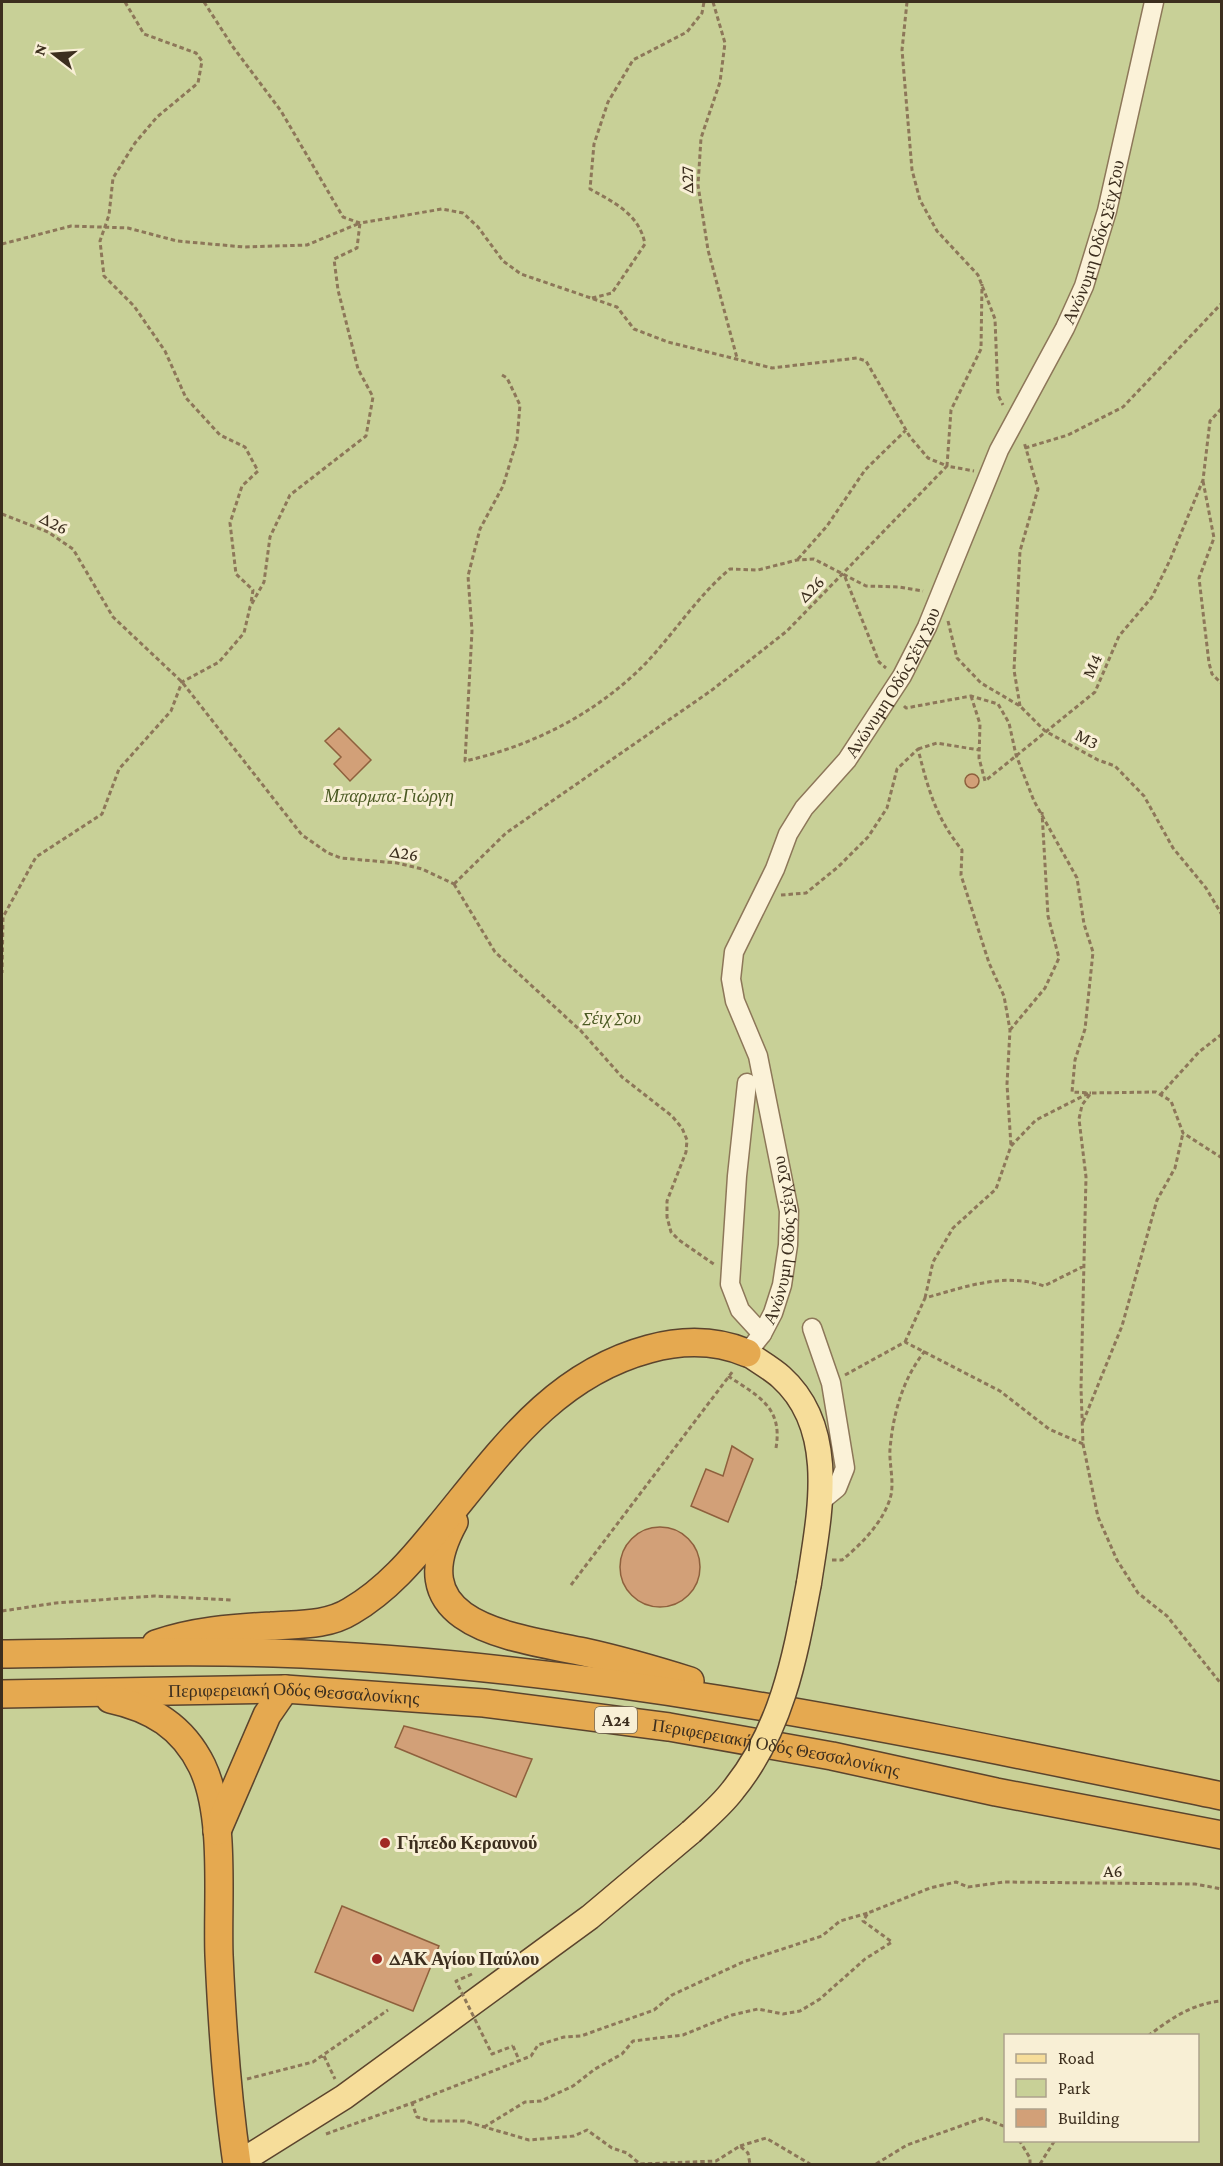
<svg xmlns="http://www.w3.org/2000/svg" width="1223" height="2166" font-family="'Crimson Pro',serif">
	<rect width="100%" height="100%" fill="#f1e5c4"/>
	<path fill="#c8d097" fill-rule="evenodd" d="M 2,2 L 1221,2 L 1221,2164 L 2,2164 ZM 1006,2036 L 1198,2036 L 1198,2140 L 1006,2140 Z"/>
	<path fill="#d2a078" stroke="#8e603d" stroke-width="1.5" d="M 339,728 L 371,760 L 350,781 L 334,764 L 341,757 L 325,741 Z
		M965 781a7 7 0 1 1 14 0a7 7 0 1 1-14 0Z
		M 732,1446 L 753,1459 L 728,1522 L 691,1506 L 706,1469 L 723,1476 Z
		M620 1567a40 40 0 1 1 80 0a40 40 0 1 1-80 0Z
		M 404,1726 L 532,1759 L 516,1797 L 395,1747 Z
		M 342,1906 L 439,1946 L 413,2011 L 315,1972 Z"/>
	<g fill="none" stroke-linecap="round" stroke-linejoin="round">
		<defs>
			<g id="minor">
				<path d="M 747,1083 L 737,1176 L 730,1284 L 740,1310 L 762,1334"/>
				<path d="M 812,1328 L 831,1383 L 845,1468 L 837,1488 L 820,1502"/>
				<path id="s1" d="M 747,1353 L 762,1334 L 773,1313 L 782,1285 L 788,1245 L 789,1211 L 758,1056 L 735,1001 L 731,979 L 734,952 L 775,869 L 788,834 L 804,808 L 847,760 L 902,676 L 927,627 L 999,450 L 1065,328 L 1084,286 L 1107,211 L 1154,2"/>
			</g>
			<path id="major" d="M 747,1353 C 758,1361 771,1368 781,1377 C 839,1429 819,1516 809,1583
				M 237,2164 L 344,2097 L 590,1917 L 691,1832"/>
			<g id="highway">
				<path d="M 454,1522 C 397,1626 513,1637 584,1652 C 620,1660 655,1670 690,1681"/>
				<path d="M 156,1644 C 193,1631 232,1628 271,1626 C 298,1624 327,1626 351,1611 C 387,1590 413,1559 439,1527 C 500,1453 552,1375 649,1349 C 682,1340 716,1340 747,1353"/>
				<path d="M 2,1654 C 92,1653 183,1650 274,1653 C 594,1664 909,1732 1222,1796"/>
				<path id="s2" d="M 2,1694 L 285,1689 L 484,1703 L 669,1727 L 832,1756 L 996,1792 L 1222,1835"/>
				<path d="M 110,1699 C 152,1708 183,1727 202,1766 C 226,1816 217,1900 219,1955 C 222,2025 227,2095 237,2164"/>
				<path d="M 217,1831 L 267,1715 L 285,1689"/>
			</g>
		</defs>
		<use href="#minor" stroke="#8d7759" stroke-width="21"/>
		<use href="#major" stroke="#5b442d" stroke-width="27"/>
		<use href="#highway" stroke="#5b442d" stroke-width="30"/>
		<path stroke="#8d7759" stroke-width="3" stroke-dasharray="4.5 3" stroke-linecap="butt" d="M 125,2 L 144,34 L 196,53 L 202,61 L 198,83 L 157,117 L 135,143 L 113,178 L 109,215 L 100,241 L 104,276 L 134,306 L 165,351 L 186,398 L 220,435 L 245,447 L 258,471 L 242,486 L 230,523 L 236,574 L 253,590 L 251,603
			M 204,2 L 233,47 L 281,111 L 343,217 L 360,223 L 442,209 L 463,213 L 478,227 L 503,261 L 521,274 L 617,307 L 634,329 L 668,342 L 772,368 L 857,358 L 866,361 L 910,437 L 928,458 L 947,466 L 951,410 L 981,349 L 982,284
			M 713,2 L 725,43 L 720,82 L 701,138 L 698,185 L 708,250 L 737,358
			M 907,2 L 902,50 L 912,170 L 920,200 L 937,231 L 978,275 L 995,319 L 998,395 L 1003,405
			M 2,244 L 71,226 L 128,228 L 177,241 L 244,247 L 307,245 L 360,223 L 357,248 L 334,259 L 338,290 L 358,369 L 373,397 L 366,436 L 290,495 L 270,537 L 264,582 L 250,607 L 244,633 L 219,662 L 182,682 L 171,711 L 119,769 L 102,814 L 36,857 L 3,917 L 2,973
			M 592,298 L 612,293 L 645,244 C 639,214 615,203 590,189 L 594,144 L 608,102 L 633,60 L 687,32 L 702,13 L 704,2
			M 502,375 L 507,378 L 520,405 L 517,440 L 503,486 L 480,529 L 468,576 L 472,631 L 465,761 C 531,746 589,717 638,671 C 671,639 694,599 730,569 L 758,570 L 797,560 L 814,559 L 866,586 L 899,587 L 923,591
			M 1025,448 L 1068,435 L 1123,407 L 1222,303
			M 1203,481 L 1214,538 L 1199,578 L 1209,663 L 1212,674 L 1222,684
			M 2,514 L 48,532 L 73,549 L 113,617 L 182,682 L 302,835 L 328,853 L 341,858 L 397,863 L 422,869 L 454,884
			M 798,559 L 827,526 L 865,470 L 906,430
			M 845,577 L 879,662 L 886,668
			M 948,621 L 957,658 L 981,683 L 1020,706 L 1045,731 L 1098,760 L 1115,766 L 1144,796 L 1173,848 L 1206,888 L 1222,915
			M 971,696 L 980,724 L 979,758 L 985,781 L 1095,692 L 1119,636 L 1152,597 L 1170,560 L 1203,480 L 1210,421 L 1222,408
			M 904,706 L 906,708 L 971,696 L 998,704 L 1009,723 L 1016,755 L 1034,801 L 1077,878 L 1084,924 L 1093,952 L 1085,1029 L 1075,1060 L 1072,1092 L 1091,1093
			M 1020,706 L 1014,670 L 1020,551 L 1038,489 L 1024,442
			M 918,749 L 937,743 L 979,750
			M 454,884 L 506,833 L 712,690 L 787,631 L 947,466 L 974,471
			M 454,884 L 495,952 L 581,1031 L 622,1077 L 672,1116 L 682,1128 L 687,1140 L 686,1152 L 667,1201 L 667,1217 L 671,1232 L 679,1240 L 715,1265
			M 781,895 L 806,893 L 838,867 L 868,837 L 887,808 L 897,769 L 918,749 C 928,789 936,818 962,850 L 961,875 L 989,963 L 1004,996 L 1010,1030 L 1007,1084 L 1011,1146
			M 1010,1030 L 1045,988 L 1059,958 L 1048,916 L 1042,812
			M 1160,1095 L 1199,1052 L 1222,1034
			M 1222,1158 L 1183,1133 L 1171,1101 L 1156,1092 L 1091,1093 L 1082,1105 L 1079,1119 L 1086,1177 L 1081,1388 L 1083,1444 L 1098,1517 L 1117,1560 L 1138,1593 L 1167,1616 L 1222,1685
			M 925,1298 L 933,1262 L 953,1228 L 996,1189 L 1011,1146 L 1036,1120 L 1089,1093
			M 905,1342 L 925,1298 C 965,1287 1004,1272 1044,1286 L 1084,1266
			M 845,1375 L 905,1342 L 1000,1391 L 1049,1429 L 1083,1444
			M 728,1376 C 758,1396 783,1407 776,1448
			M 1083,1422 L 1122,1326 L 1157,1200 L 1175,1168 L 1183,1133
			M 832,1560 L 842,1560 C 862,1544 885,1520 891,1495 C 894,1480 889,1463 890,1449 C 893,1414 903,1378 925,1351
			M 571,1585 L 733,1371
			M 2,1611 L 56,1603 L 154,1596 L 231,1600
			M 1148,2036 C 1170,2019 1193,2003 1222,2001
			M 513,2046 L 519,2060
			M 324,2056 L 335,2079
			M 247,2079 L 313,2062 L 388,2010
			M 412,2103 L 531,2056 L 538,2045 L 564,2037 L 581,2036 L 654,2010 L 672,1995 L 743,1962 L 822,1936 L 840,1921 L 868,1913
			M 484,2127 L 525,2102 L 541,2101 L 573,2086 L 595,2069 L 622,2054 L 633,2041 L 683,2035 L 732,2015 L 758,2009 L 783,2014 L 800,2011 L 820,1999 L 865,1959 L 892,1942 L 863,1921 L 868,1913 L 930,1888 L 956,1882 L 968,1887 L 1004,1882 L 1195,1884 L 1222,1889
			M 326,2134 L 412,2103 L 417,2117 L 431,2121 L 464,2121 L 529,2140 L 574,2136 L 587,2130 L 612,2148 L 627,2153 L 640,2164 L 716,2161 L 740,2146 L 748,2153 L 750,2164
			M 1019,2140 L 1030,2158 L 1030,2164
			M 740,2146 L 766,2138 L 810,2164
			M 876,2164 L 907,2145 L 983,2118 L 1006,2127
			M 1040,2164 L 1055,2140"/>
		<use href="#minor" stroke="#fbf2d8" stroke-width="18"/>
		<use href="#major" stroke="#f6dd9a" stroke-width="24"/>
		<use href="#highway" stroke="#e5a950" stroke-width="27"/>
		<defs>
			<path id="major-bridge" d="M 691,1832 C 705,1819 721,1806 733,1790 C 782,1730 795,1657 809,1583"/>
		</defs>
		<use href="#major-bridge" stroke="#5b442d" stroke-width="27" stroke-linecap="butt"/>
		<path stroke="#8d7759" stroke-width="3" stroke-dasharray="4.5 3" stroke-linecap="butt" d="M 472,1974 L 456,1981 L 492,2054 L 513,2046"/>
		<use href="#major-bridge" stroke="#f6dd9a" stroke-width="24"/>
	</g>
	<g fill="#a12825" stroke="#f8efd5" stroke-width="2">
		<circle cx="385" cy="1843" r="6"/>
		<circle cx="377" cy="1959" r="6"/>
	</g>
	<g text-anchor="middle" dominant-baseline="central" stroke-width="6" stroke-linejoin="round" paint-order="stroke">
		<rect fill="#f8efd5" stroke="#746855" stroke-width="1.5" x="595" y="1707" width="42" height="26" rx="4.5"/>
		<g font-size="16" font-weight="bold" fill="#3c2e1e">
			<text x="616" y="1720">Α24</text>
		</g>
		<g font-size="18" fill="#3c2e1e" stroke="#f8efd5">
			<text transform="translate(687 180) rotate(-91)">Δ27</text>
			<text stroke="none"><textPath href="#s1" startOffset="1220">Ανώνυμη Οδός Σέιχ Σου</textPath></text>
			<text transform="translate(54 523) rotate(27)">Δ26</text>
			<text transform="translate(811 589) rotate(-45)">Δ26</text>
			<text transform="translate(1092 666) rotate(-66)">M4</text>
			<text stroke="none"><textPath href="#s1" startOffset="734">Ανώνυμη Οδός Σέιχ Σου</textPath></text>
			<text transform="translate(1087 739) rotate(28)">M3</text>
			<text transform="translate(404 853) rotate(10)">Δ26</text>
			<text stroke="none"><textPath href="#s1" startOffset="122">Ανώνυμη Οδός Σέιχ Σου</textPath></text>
			<text stroke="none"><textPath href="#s2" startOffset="292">Περιφερειακή Οδός Θεσσαλονίκης</textPath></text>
			<text stroke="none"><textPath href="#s2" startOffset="778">Περιφερειακή Οδός Θεσσαλονίκης</textPath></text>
			<text x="1113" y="1871">A6</text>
		</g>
		<g font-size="18" font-style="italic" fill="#4b5a23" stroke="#f8efd5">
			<text x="389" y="796">Μπαρμπα-Γιώργη</text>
			<text x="612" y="1018">Σέιχ Σου</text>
		</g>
		<g font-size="18" font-weight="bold" fill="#3c2e1e" stroke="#f8efd5" text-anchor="start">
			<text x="397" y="1843">Γήπεδο Κεραυνού</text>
			<text x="389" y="1959">ΔΑΚ Αγίου Παύλου</text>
		</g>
	</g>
	<rect width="1223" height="2166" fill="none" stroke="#3c2e1e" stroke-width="6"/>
	<rect x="1004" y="2034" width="195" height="108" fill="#f8efd5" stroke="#ada28c" stroke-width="1.5"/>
	<rect x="1016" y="2054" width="30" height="9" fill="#f6dd9a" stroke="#ada28c" stroke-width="1.5"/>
	<text x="1058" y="2064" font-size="18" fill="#3c2e1e">Road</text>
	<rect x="1016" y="2079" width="30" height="18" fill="#c8d097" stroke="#ada28c" stroke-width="1.5"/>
	<text x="1058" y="2094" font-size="18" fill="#3c2e1e">Park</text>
	<rect x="1016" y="2109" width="30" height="18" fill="#d2a078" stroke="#ada28c" stroke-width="1.5"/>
	<text x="1058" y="2124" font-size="18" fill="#3c2e1e">Building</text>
	<g transform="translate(54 54) rotate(287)" stroke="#f8efd5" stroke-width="4.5" paint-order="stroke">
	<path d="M0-4.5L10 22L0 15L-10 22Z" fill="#3c2e1e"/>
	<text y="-9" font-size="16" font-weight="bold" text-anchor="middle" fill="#3c2e1e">N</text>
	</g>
</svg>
